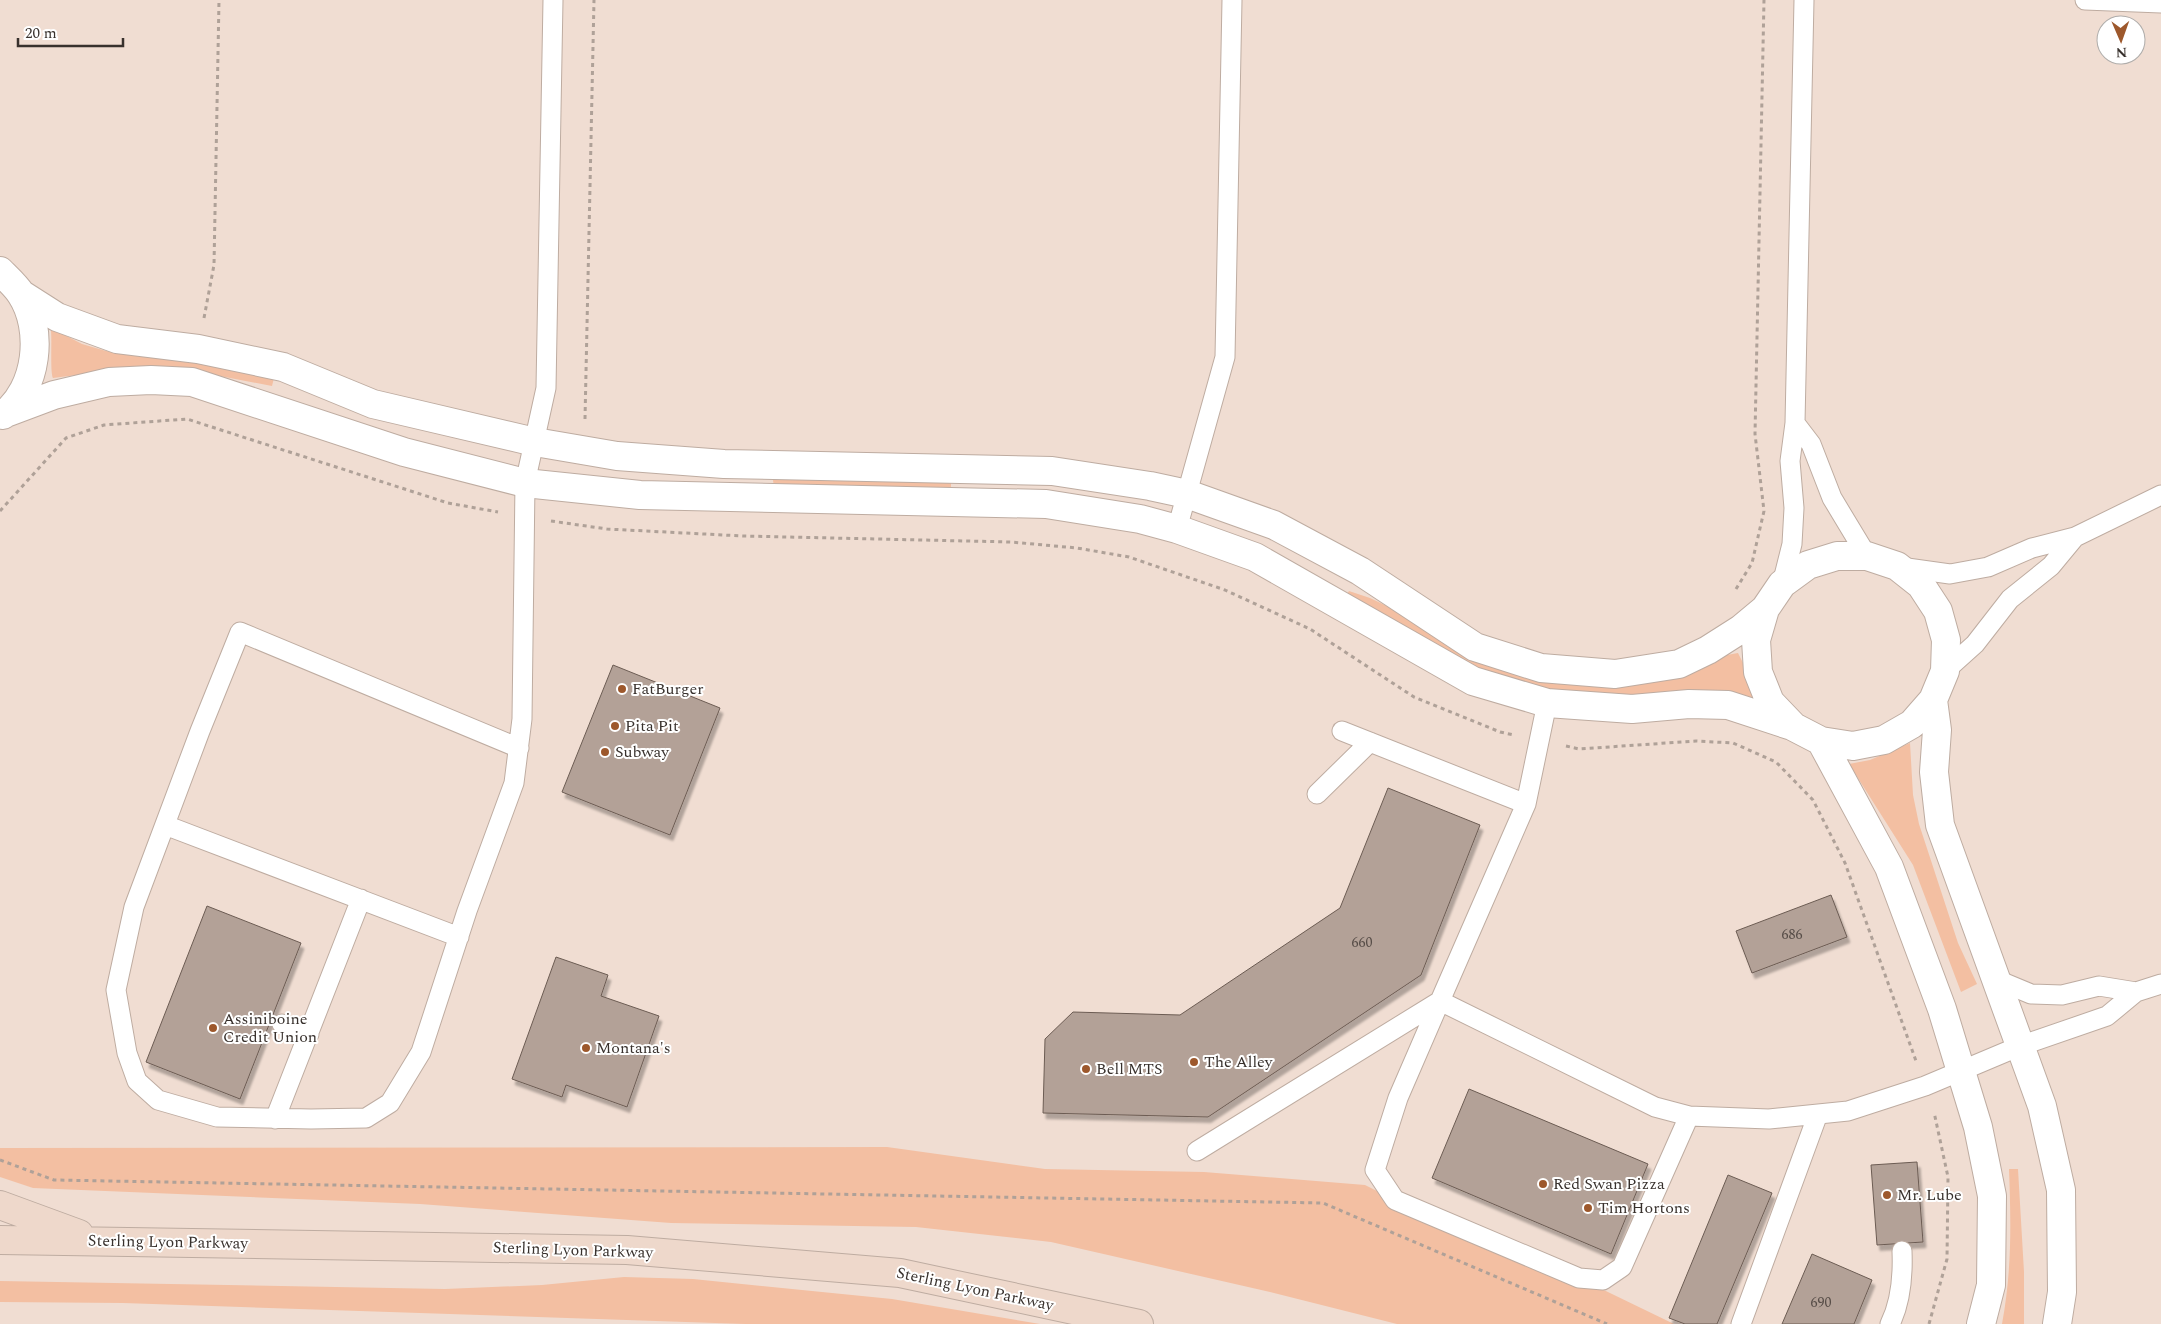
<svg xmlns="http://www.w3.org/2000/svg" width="2161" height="1324" font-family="Spectral,serif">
	<defs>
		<filter id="shadow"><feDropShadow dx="3" dy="5.5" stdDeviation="1" flood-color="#0004"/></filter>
	</defs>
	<rect width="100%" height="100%" fill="#f0ddd2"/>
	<path fill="#f3bfa2" d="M 53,329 L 82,344 L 106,351 L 135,355 L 157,355 L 274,378 L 272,386 L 199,372 L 108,371 L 53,378 C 50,373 52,341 51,331 Z
		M 795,477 L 951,479 L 951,487 L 933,491 L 774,488 L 773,480 Z
		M 1349,591 L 1370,598 L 1395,610 L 1456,648 L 1702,667 L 1727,655 L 1738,653 L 1744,665 L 1753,698 L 1727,694 L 1611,699 L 1505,684 L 1347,594 Z
		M 1910,743 L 1913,795 L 1919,824 L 1958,943 L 1977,984 L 1961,992 L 1913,865 L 1849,764 L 1870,760 Z
		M 887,1147 L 1045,1169 L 1204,1172 L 1365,1185 L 1395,1200 L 1579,1278 L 1674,1324 L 1397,1324 L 1270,1292 L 1051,1242 L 916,1227 L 671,1223 L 420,1204 L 33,1188 L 0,1177 L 0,1148 Z
		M 2009,1169 L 2018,1169 L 2024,1272 L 2024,1324 L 2002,1324 C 2012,1270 2011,1223 2009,1169 Z
		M 624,1277 L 693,1279 L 892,1299 L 1040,1324 L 745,1324 L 123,1303 L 0,1302 L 0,1281 L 445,1289 L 542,1285 Z"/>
	<path fill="#b3a197" stroke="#6c5c53" filter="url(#shadow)" d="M 613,665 L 720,708 L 670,835 L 562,792 Z
		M 1388,788 L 1480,825 L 1421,975 L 1208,1117 L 1043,1113 L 1045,1039 L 1073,1012 L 1180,1015 L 1340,908 Z
		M 1831,895 L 1847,937 L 1752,973 L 1736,931 Z
		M 207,906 L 301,943 L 240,1099 L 146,1062 Z
		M 556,957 L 608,975 L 601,996 L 659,1016 L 627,1107 L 566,1085 L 562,1097 L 512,1079 Z
		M 1469,1089 L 1648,1164 L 1611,1254 L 1432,1178 Z
		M 1917,1162 L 1923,1242 L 1877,1245 L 1871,1165 Z
		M 1728,1175 L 1772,1193 L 1717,1324 L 1685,1324 L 1669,1318 Z
		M 1812,1254 L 1872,1280 L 1854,1324 L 1782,1324 Z"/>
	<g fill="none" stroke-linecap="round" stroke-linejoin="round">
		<defs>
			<path id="service" d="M 2085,0 L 2161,3
				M 1795,423 L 1811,444 L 1832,498 L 1867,556
				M 1177,529 L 1225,357 L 1232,0
				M 1900,567 L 1950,574 L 1988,567 L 2032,548 L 2075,537 L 2161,495
				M 1782,584 L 1792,544 L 1794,508 L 1790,461 L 1795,423 L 1804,0
				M 1945,671 L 1975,644 L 2010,599 L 2051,566 L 2075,537
				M 1342,731 L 1526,804
				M 519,748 L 240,632 L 200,731 L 134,907 L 116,990 L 127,1053 L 137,1081 L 158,1100 L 217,1117 L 311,1119 L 366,1118 L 390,1103 L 421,1052 L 467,911 L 514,783 L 522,719 L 525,483 L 546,388 L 553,0
				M 1317,794 L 1370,742
				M 165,825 L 459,937
				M 1995,979 L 2031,994 L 2062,995 L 2099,986 L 2136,992
				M 282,1024 L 309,1034
				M 1689,1116 L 1622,1267 L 1603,1280 L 1579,1278 L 1395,1200 L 1375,1170 L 1398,1098 L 1440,1001 L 1655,1107 L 1689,1116 L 1769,1119 L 1848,1111 L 1925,1086 L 2020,1046 L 2107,1016 L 2136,992 L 2161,984
				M 275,1119 L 361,899
				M 1197,1151 L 1440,1001 L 1526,804 L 1547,703
				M 1741,1324 L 1818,1114
				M 1890,1324 C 1901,1302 1903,1276 1902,1251"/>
			<path id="minor" d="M 0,271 C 7,278 16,286 21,294 C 44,329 38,389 3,415
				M 6,413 L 54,395 L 109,382 L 151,380 L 192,382 L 404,452 L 525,483 L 640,495 L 1046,504 L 1140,519 L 1177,529 L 1255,557 L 1473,681 L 1547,703 L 1632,709 L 1689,704 L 1728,705 L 1792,726 L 1821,741 L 1853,746 L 1884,740 L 1912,724 L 1933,700 L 1945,671 L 1946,640 L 1938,611 L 1921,585 L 1897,566 L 1867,556 L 1837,556 L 1808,565 L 1782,584 L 1765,609 L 1741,629 L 1708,650 L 1679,664 L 1615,674 L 1541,668 L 1475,647 L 1360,571 L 1274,525 L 1187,494 L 1150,486 L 1052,471 L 724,464 L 617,456 L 535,442 L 373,404 L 283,367 L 198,349 L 117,339 L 57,317 L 21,294
				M 1765,609 L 1756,640 L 1758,672 L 1770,702 L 1792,725
				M 1933,700 L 1937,730 L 1934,772 L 1940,825 L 2042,1106 L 2061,1190 L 2062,1292 L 2057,1324
				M 1821,741 L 1889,867 L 1942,1009 L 1978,1127 L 1992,1196 L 1991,1285 L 1981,1324"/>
			<path id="secondary" d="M 0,1205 L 79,1234
				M 0,1240 L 627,1250 L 900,1273 L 1139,1324"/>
		</defs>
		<use href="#service" stroke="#beaca1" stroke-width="21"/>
		<use href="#minor" stroke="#beaca1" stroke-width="30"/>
		<use href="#secondary" stroke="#beaca1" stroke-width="30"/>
		<path stroke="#afa198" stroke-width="3" stroke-dasharray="4 4" stroke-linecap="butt" d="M 204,318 L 214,265 L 219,0
			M 585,419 L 594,0
			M 0,511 L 66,438 L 104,425 L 187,419 L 448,503 L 498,512
			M 551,521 L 607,529 L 743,536 L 1011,542 L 1077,548 L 1129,557 L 1225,590 L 1310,629 L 1414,697 L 1500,732 L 1514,735
			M 1736,589 L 1752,563 L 1764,511 L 1755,434 L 1764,0
			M 1566,746 L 1579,749 L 1696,741 L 1733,743 L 1776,762 L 1813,800 L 1845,863 L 1916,1061
			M 0,1160 L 54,1180 L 1323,1203 L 1607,1324
			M 1929,1324 L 1947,1259 L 1948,1177 L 1934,1112"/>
		<use href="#service" stroke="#fff" stroke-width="19"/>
		<use href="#minor" stroke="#fff" stroke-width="28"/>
		<use href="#secondary" stroke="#eed8cb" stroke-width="28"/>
	</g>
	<g fill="#9d582c" stroke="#fff" stroke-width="2">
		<circle cx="622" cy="689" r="5"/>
		<circle cx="615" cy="726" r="5"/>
		<circle cx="605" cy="752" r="5"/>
		<circle cx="213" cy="1028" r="5"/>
		<circle cx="586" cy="1048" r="5"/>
		<circle cx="1194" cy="1062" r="5"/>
		<circle cx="1086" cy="1069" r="5"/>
		<circle cx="1543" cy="1184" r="5"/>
		<circle cx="1887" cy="1195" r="5"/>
		<circle cx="1588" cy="1208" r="5"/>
	</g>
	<g text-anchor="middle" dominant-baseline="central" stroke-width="4" stroke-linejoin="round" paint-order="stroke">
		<g font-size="14" fill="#574d48">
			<text x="1792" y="934">686</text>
			<text x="1362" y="942">660</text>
			<text x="1821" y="1302">690</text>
		</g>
		<g font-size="16" fill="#38312d" stroke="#fff" text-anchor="start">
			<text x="632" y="689">FatBurger</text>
			<text x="625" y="726">Pita Pit</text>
			<text x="615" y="752">Subway</text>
			<text x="223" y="1019">Assiniboine<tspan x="223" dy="18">Credit Union</tspan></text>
			<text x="596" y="1048">Montana's</text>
			<text x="1204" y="1062">The Alley</text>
			<text x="1096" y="1069">Bell MTS</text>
			<text x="1553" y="1184">Red Swan Pizza</text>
			<text x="1897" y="1195">Mr. Lube</text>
			<text x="1598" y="1208">Tim Hortons</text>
		</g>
		<g font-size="16" fill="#38312d" stroke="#fff">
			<text transform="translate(168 1242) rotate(1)">Sterling Lyon Parkway</text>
			<text transform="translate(573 1250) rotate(2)">Sterling Lyon Parkway</text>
			<text transform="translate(975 1289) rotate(12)">Sterling Lyon Parkway</text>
		</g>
	</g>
	<g transform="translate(2121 40) rotate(178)"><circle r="24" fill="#ffffff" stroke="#afadab"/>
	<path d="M0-4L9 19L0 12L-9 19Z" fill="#9d582c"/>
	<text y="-8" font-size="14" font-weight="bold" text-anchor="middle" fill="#38312d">N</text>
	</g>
	<path d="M18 38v8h105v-8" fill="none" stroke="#38312d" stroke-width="2.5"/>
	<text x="25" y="38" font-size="15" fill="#38312d" stroke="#ffffff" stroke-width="4" paint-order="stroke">20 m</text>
</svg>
